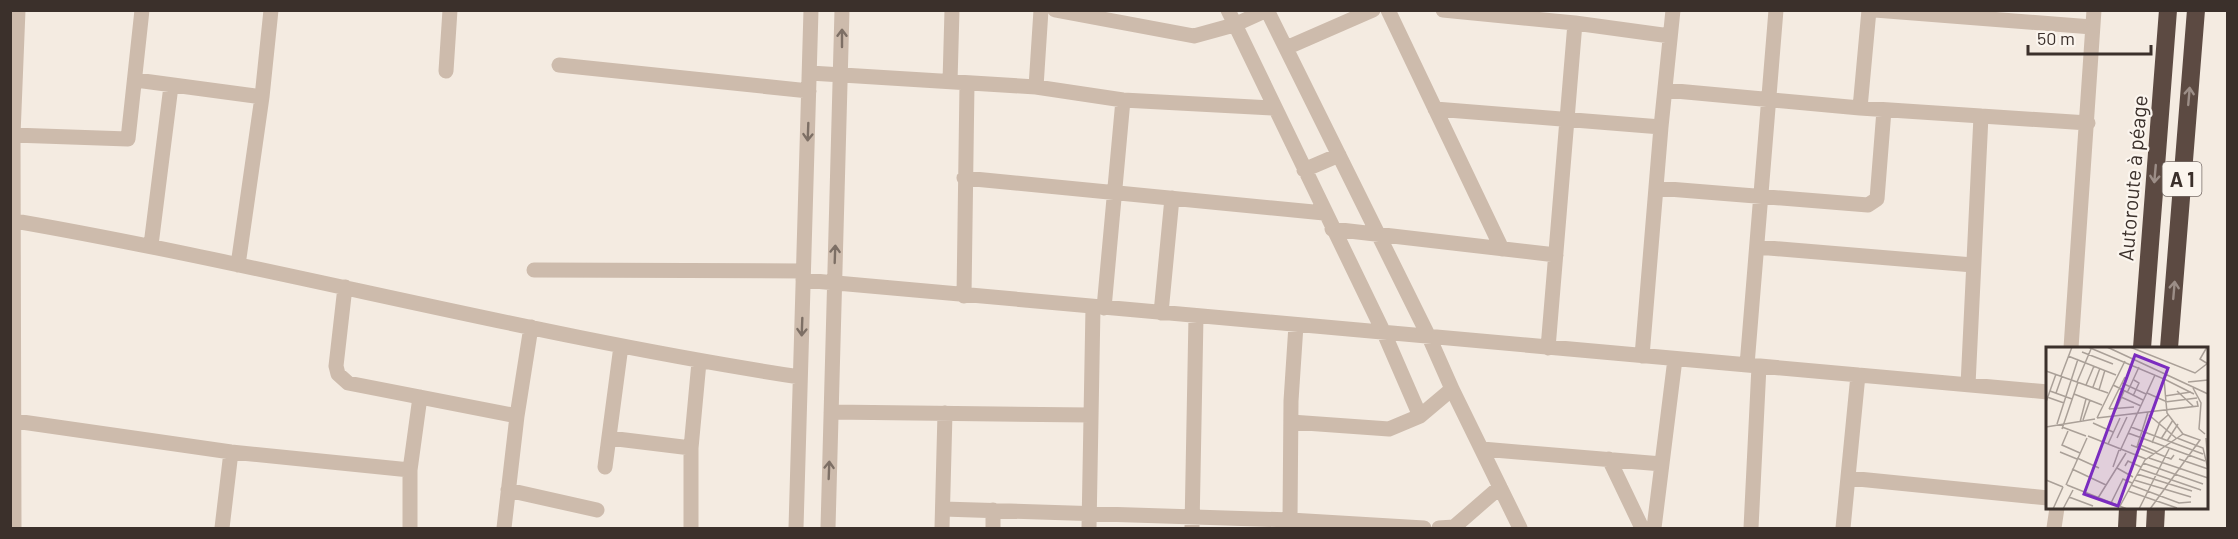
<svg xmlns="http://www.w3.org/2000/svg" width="2238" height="539" font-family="Barlow,sans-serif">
	<rect width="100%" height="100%" fill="#f4ebe1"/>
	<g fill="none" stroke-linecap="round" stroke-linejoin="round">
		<path stroke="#cdbbac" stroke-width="15" d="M 1055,10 L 1194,36 L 1234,25 L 1267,10 L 1429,337 L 1452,389 L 1520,528
			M 1228,10 L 1384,333 L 1420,416
			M 1388,10 L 1502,249
			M 1443,10 L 1575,23 L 1670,36
			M 1875,10 L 2092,27
			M 1286,48 L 1373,10
			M 559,65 L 809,91
			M 446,71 L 450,10
			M 810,73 L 1036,87 L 1123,100 L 1274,108
			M 136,80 L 262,97
			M 950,82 L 952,10
			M 1036,87 L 1041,10
			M 1665,90 L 1860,108 L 2088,123
			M 1860,108 L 1869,10
			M 1435,109 L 1661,127
			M 13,135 L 128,139 L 142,10
			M 1304,170 L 1339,155
			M 964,178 L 1324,213
			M 1656,188 L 1868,205 L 1877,199 L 1884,110
			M 15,221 C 278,267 536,337 800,377
			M 1332,229 L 1556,255
			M 151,245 L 171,86
			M 1757,247 L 1973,265
			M 238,265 L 262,97 L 271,10
			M 534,270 L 803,271
			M 803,280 L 2048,392
			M 345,287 L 336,366 L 338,374 L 348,383 L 517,416
			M 964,296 L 967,84
			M 1104,308 L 1123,100
			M 1161,313 L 1172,198
			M 1548,348 L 1575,23
			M 2071,348 L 2094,10
			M 1642,356 L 1661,127 L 1673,10
			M 1747,365 L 1776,10
			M 1968,385 L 1981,116
			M 831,412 L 1091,415
			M 15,421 L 231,452 L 410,470 L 410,528
			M 1291,422 L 1389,429 L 1420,416 L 1452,389
			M 609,438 L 691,448 L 691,528
			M 691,448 L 699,362
			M 1482,449 L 1662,464
			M 1609,459 L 1642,528
			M 605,467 L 621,346
			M 410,470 L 420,397
			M 1848,478 L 2048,498
			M 508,490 L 597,510
			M 943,509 L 1290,520 L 1424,528
			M 1290,520 L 1291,401 L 1296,325
			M 14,528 L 13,135 L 18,10
			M 222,528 L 231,452
			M 504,528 L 517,416 L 531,327
			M 796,528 L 811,10
			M 828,528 L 842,10
			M 942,528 L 945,413
			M 993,528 L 993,510
			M 1089,528 L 1093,307
			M 1192,528 L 1196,316
			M 1439,528 L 1454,527 L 1500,487
			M 1654,528 L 1675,359
			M 1751,528 L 1759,366
			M 1843,528 L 1858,375
			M 2054,528 L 2057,508"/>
		<path stroke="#5c4a42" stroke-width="18" d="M 2142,348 L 2168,10
			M 2169,348 L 2196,10
			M 2127,528 L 2128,508
			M 2155,528 L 2156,508"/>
	</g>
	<defs><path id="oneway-shaft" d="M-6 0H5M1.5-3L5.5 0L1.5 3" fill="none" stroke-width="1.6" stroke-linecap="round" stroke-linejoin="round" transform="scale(1.5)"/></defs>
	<g stroke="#7d6f65">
		<use href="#oneway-shaft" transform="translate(842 38) rotate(-90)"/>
		<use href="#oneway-shaft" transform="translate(808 132) rotate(92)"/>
		<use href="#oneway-shaft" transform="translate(835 254) rotate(-88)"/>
		<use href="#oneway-shaft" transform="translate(802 327) rotate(92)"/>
		<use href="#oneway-shaft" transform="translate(829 470) rotate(-88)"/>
	</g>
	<g stroke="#9c8e87">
		<use href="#oneway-shaft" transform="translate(2189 96) rotate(-85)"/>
		<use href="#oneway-shaft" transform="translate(2155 174) rotate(95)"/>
		<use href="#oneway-shaft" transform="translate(2174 290) rotate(-85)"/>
	</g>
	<g text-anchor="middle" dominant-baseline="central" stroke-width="4.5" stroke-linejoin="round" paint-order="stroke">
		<rect fill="#fbf5ee" stroke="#756b66" stroke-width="1.5" x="2162.5" y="162" width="39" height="34" rx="4.5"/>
		<g font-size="20" font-weight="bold" fill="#3b302b">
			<text x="2182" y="179">A 1</text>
		</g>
		<g font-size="21" fill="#3b302b" stroke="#fbf5ee">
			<text transform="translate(2132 178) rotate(-85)">Autoroute à péage</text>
		</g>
	</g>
	<g transform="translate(2046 347)">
		<rect width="162" height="162" fill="#f4ebe1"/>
		<path fill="none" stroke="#aaa098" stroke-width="1.5" d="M 42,0 L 118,32 L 121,66 L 137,87 L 154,93 L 104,162M 61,0 L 162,47M 84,0 L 149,26 L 162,16M 161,0 L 154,12 L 162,17M 36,5 L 67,17M 22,9 L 70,28M 0,24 L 62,46M 15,29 L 26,0M 118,32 L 148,47M 31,35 L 45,2M 142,35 L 162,33M 76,36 L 100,47M 40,38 L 48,19M 67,38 L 97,53M 47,40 L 54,21M 147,41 L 155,56 L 153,82 L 159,87M 53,43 L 59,23M 4,44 L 26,52M 131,44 L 147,59M 10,46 L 16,29M 81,46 L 93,20M 101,46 L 119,54M 28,47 L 56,58M 87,49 L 93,36 L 88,33M 119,49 L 145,45M 1,50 L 18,56M 75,50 L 95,59M 0,55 L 10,27M 119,55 L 151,51M 63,62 L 79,30M 63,62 L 88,60M 70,63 L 78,44M 103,68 L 130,91M 51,71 L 152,59 L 151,54M 51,71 L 79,14M 37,73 L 44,53M 34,75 L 40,52M 47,76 L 67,85M 11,77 L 32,12M 0,80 L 49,72M 16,80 L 40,89M 85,80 L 157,107M 16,82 L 32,35M 22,84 L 16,98 L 34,106M 82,86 L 159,114M 42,89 L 100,112M 71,91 L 81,70M 131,91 L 157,101 L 162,122M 160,91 L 162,117M 115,92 L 127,73M 121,94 L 132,77M 106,96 L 114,75 L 122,68M 62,97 L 74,71M 92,97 L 111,105M 85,98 L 108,107M 91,100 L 102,65M 74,104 L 109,28M 14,105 L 31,112M 110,106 L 125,112 L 128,108M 31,111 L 53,121M 103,111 L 162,131M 133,112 L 162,122M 97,116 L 157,137M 79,119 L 82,114 L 95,120M 67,120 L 73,103M 71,121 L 87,130M 26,122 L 60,138M 94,122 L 155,143M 91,127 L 146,144M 0,133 L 17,140M 88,133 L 145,150M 20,138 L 41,91M 21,138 L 81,162M 85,138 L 133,156 L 145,155M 82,144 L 131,161M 23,150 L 47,159M 52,151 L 80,106M 65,156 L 77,132 L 86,136M 74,159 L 99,113 L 137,87M 7,162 L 17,140M 17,162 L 27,143M 93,162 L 123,102"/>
		<path fill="#7b2cbf" fill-opacity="0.15" stroke="#7b2cbf" stroke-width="3" d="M 89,8 L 122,21 L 72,159 L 38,147 Z"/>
		<rect width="162" height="162" fill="none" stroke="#3b302b" stroke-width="3"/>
	</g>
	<rect width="2238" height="539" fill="none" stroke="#3b302b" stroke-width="24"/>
	<path d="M2028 45v9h123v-9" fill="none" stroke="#3b302b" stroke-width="3"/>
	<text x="2037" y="45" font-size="18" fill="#3b302b" stroke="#fbf5ee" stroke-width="4.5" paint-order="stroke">50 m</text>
</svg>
